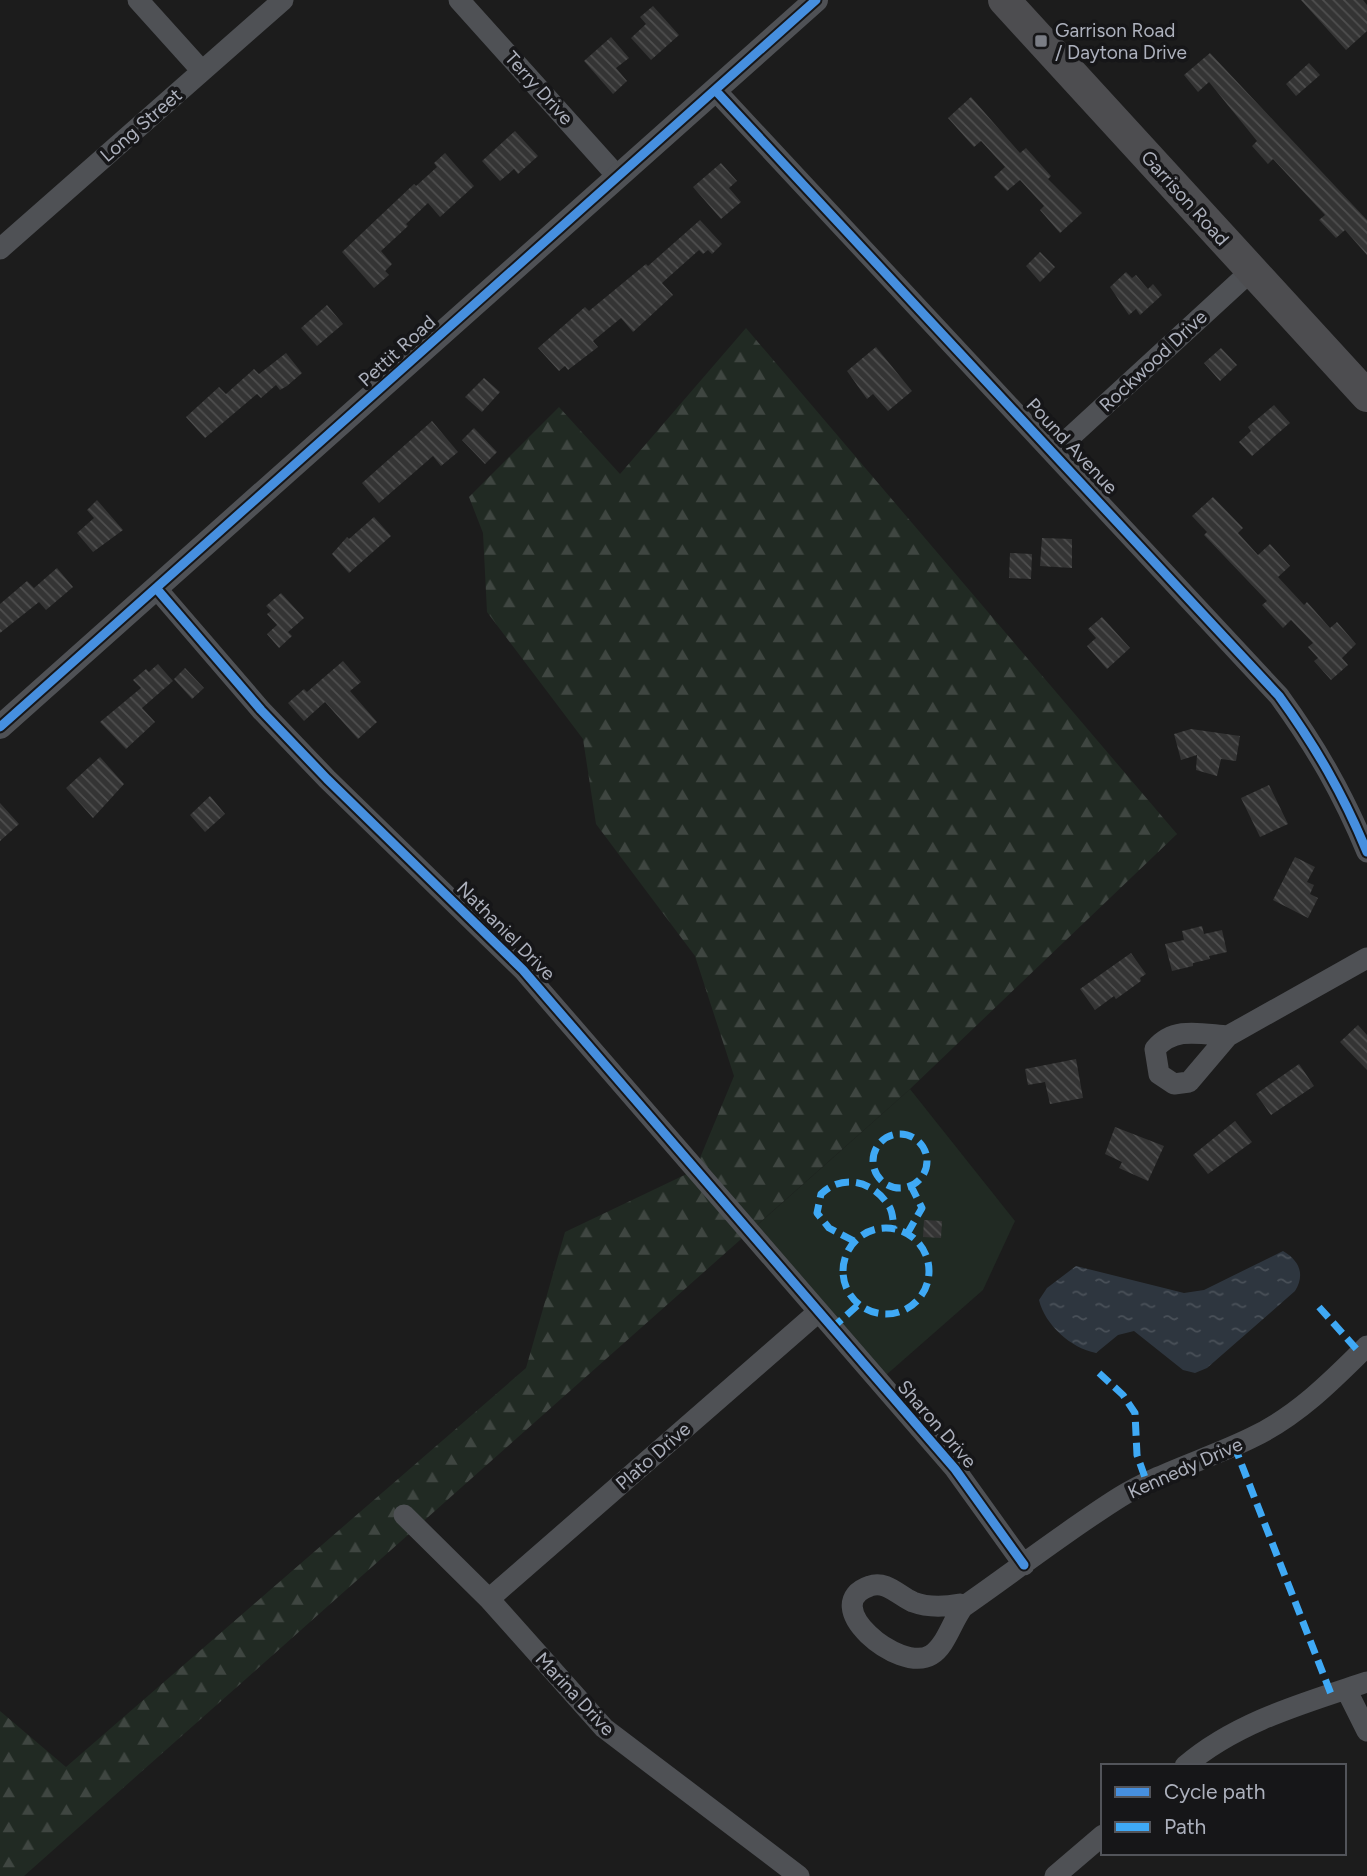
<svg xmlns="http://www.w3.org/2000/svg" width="1367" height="1876" font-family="Figtree,sans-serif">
	<defs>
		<pattern id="forest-firs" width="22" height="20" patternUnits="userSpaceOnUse" patternTransform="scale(1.75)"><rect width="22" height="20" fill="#212a23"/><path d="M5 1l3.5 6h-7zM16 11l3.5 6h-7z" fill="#3f4641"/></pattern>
		<pattern id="water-ripples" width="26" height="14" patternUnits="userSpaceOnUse" patternTransform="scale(1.75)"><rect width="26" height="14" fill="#2e363f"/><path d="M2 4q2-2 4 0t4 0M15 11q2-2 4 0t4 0" fill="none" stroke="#4a5159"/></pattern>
		<pattern id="building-back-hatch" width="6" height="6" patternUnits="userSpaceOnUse" patternTransform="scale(1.75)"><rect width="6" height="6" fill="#343434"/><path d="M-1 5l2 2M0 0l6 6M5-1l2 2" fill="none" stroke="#4f4f4f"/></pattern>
	</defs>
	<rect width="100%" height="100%" fill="#1c1c1c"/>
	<path fill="#212a23" d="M 910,1089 L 1015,1221 L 983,1290 L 885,1376 L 754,1228 Z"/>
	<path fill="url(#forest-firs)" d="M 746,328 L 1177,834 L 910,1089 L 24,1876 L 0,1876 L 0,1711 L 66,1767 L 526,1368 L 565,1232 L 695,1170 L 734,1076 L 695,956 L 596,824 L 583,739 L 487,612 L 483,533 L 469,497 L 559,407 L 620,474 Z"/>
	<path fill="url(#water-ripples)" d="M 1283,1251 C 1300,1261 1305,1275 1295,1291 L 1207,1368 L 1195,1373 L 1183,1370 L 1134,1331 L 1118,1335 L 1096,1353 C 1071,1348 1045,1325 1039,1300 L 1047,1288 L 1076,1266 L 1184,1293 L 1204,1290 Z"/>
	<path fill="url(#building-back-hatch)" d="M 1301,0 L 1363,0 L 1367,5 L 1367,31 L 1346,50 Z
		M 653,6 L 679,35 L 651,60 L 631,38 L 646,24 L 640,17 Z
		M 611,37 L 629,58 L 616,68 L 627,81 L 613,94 L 584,61 Z
		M 1210,53 L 1367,220 L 1367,255 L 1345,230 L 1336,238 L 1319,220 L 1325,215 L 1273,159 L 1268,164 L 1252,146 L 1257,141 L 1209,82 L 1198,92 L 1184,75 Z
		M 1309,63 L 1320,75 L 1296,96 L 1286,84 Z
		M 971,97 L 1020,153 L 1026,148 L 1051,176 L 1048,179 L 1082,213 L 1060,233 L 1040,210 L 1044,206 L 1020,180 L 1007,191 L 994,177 L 1005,167 L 981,141 L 974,147 L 948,118 Z
		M 515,131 L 538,156 L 518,174 L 514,169 L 500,181 L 482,161 Z
		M 445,153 L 474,186 L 440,217 L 428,203 L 406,224 L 408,226 L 381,251 L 392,264 L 385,271 L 389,275 L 374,288 L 342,252 L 414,184 L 416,186 L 437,167 L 434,163 Z
		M 721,163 L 737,181 L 729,188 L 741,202 L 721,219 L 693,187 Z
		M 700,220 L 722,244 L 712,254 L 708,250 L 703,254 L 699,250 L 662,283 L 673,295 L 633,332 L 621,318 L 593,341 L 598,347 L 568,370 L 565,366 L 559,371 L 538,348 L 585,307 L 589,311 L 646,264 L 648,266 Z
		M 1040,252 L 1055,267 L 1040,282 L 1026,266 Z
		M 1126,272 L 1132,278 L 1136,275 L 1148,289 L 1153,284 L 1162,295 L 1140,315 L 1136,309 L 1129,315 L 1110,287 Z
		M 327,305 L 343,324 L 317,346 L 301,328 Z
		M 876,347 L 912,391 L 888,411 L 873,394 L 867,399 L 847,371 Z
		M 1221,348 L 1237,365 L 1220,381 L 1204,363 Z
		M 286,353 L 302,373 L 287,386 L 280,390 L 276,385 L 261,398 L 257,394 L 205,438 L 186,417 L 219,387 L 226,394 L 254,369 L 259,374 Z
		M 484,378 L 500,392 L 482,412 L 465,397 Z
		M 1274,405 L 1290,423 L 1252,456 L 1239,442 L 1251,431 L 1248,427 Z
		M 432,421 L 458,452 L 441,466 L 433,456 L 379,503 L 362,483 Z
		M 474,428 L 497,452 L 485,464 L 462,440 Z
		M 1213,497 L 1243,528 L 1238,533 L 1258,555 L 1270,544 L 1290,566 L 1278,577 L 1304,605 L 1307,602 L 1330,628 L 1337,622 L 1356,644 L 1342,658 L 1348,665 L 1331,680 L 1314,661 L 1318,658 L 1308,647 L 1313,643 L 1291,620 L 1283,628 L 1262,605 L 1267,601 L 1204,535 L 1207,532 L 1192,516 Z
		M 97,500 L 123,530 L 93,552 L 77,533 L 94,518 L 87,510 Z
		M 374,517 L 391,536 L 349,573 L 332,554 L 347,537 L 349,539 Z
		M 1042,538 L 1072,539 L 1072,568 L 1040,566 Z
		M 1010,553 L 1032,554 L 1031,579 L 1009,578 Z
		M 57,568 L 73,587 L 46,610 L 39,602 L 0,633 L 0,604 L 27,581 L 34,588 Z
		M 281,593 L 304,618 L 288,632 L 292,636 L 279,648 L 267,634 L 277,625 L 267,614 L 271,611 L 266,606 Z
		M 1102,617 L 1130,648 L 1107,669 L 1087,646 L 1096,638 L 1088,629 Z
		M 343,661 L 361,682 L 350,691 L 377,722 L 358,739 L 325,702 L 304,721 L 288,703 L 304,689 L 307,692 Z
		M 158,664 L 173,681 L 142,708 L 155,722 L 126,749 L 100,722 L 141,688 L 133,680 L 146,669 L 149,672 Z
		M 185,668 L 204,688 L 192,699 L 174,679 Z
		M 1191,729 L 1240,736 L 1236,761 L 1221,759 L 1217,776 L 1196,770 L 1197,755 L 1181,760 L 1174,734 Z
		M 100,757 L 124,784 L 93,818 L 66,788 Z
		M 1269,785 L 1288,824 L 1260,837 L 1241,798 Z
		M 210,796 L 225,814 L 205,832 L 190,815 Z
		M 0,803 L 19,824 L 0,841 Z
		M 1295,857 L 1315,867 L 1307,882 L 1314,885 L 1310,894 L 1318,898 L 1308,918 L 1273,900 Z
		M 1202,926 L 1204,934 L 1222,930 L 1227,952 L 1209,956 L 1210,959 L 1193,963 L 1193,966 L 1172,971 L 1165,944 L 1184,940 L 1182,931 Z
		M 1131,953 L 1146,974 L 1140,978 L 1141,981 L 1116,999 L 1114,996 L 1095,1010 L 1080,989 Z
		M 1358,1025 L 1367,1035 L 1367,1070 L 1340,1042 Z
		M 1076,1059 L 1083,1098 L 1050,1104 L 1045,1082 L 1028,1085 L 1025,1069 Z
		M 1299,1064 L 1314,1086 L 1271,1115 L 1256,1094 Z
		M 1235,1121 L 1252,1142 L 1208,1174 L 1193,1155 Z
		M 1115,1127 L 1164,1146 L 1148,1181 L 1119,1168 L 1122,1162 L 1105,1154 Z
		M 924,1220 L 942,1221 L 941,1238 L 923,1237 Z"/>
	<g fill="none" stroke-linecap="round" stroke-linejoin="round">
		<path stroke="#4f5155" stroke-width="21" d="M 138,0 L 202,71
			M 459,0 L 618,177
			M 715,90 L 1279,696 C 1316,747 1343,794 1367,852
			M 0,249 L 283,0
			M 1054,452 L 1251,271
			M 156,588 L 261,710 L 327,779 L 523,970 L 955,1469 L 1024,1565
			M 1228,1036 C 1201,1034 1174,1026 1155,1049 L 1159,1074 L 1174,1084 L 1189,1082 L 1228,1036 L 1367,958
			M 404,1515 L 489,1599 L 604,1728 L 799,1876
			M 489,1599 L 817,1313
			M 963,1607 L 960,1604 C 944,1607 929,1608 913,1602 C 899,1596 886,1580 870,1586 C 816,1604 899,1674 931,1655 C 946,1646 952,1621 963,1607 C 1015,1571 1066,1531 1120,1497 C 1161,1472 1208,1459 1251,1438 C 1296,1417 1332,1381 1367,1346
			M 1346,1689 L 1367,1731
			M 1185,1766 C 1236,1722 1304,1703 1367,1682
			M 1055,1876 L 1103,1835"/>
		<path stroke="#4f5155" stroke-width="24" d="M 0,727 L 816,0"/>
		<path stroke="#4d4d50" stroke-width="32" d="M 1004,0 L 1367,396"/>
		<path stroke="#3fa9f5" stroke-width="7" stroke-dasharray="14 7" stroke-linecap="butt" d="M873 1161a27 27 0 1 1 54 0a27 27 0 1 1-54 0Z
			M843 1271a43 43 0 1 1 86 0a43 43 0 1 1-86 0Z
			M 907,1234 L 922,1208 L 911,1186
			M 854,1241 L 829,1228 L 817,1213 L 821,1194 C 843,1173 873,1181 889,1206 C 893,1212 893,1222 894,1229
			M 1319,1307 L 1360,1353
			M 831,1329 L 858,1305
			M 1099,1373 L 1123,1395 L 1135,1413 L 1137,1455 L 1147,1483
			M 1234,1445 L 1331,1694"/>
		<defs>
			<path id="cycleway" d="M 715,90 L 1279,696 C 1316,747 1343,794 1367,852
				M 156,588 L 261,710 L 327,779 L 523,970 L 955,1469 L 1024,1565
				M 0,727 L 816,0"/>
		</defs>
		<use href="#cycleway" stroke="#161618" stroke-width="13"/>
		<use href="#cycleway" stroke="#468fdf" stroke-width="9"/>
	</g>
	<rect fill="#7a7d85" stroke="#161618" stroke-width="2.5" x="1034" y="34" width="14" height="14" rx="3.5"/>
	<g text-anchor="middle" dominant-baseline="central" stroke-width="7" stroke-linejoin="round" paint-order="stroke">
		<g font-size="19" fill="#adb1bd" stroke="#161618" text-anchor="start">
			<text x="1055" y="30">Garrison Road<tspan x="1055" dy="22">/ Daytona Drive</tspan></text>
		</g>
		<g font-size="19" fill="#adb1bd" stroke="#161618">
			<text transform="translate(539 88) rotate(48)">Terry Drive</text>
			<text transform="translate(141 125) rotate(-41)">Long Street</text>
			<text transform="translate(1185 198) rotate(48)">Garrison Road</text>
			<text transform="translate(397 351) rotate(-42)">Pettit Road</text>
			<text transform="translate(1153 361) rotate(-43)">Rockwood Drive</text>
			<text transform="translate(1072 446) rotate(47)">Pound Avenue</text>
			<text transform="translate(506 931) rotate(45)">Nathaniel Drive</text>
			<text transform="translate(937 1424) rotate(49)">Sharon Drive</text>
			<text transform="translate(653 1456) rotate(-41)">Plato Drive</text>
			<text transform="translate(1185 1468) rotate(-24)">Kennedy Drive</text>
			<text transform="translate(575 1694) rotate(47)">Marina Drive</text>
		</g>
	</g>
	<rect x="1101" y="1764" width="245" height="91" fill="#161618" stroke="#52545a" stroke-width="2"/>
	<rect x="1115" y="1787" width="35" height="10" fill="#468fdf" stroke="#52545a" stroke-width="2"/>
	<text x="1164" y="1799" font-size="21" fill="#adb1bd">Cycle path</text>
	<rect x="1115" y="1822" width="35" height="10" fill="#3fa9f5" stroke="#52545a" stroke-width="2"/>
	<text x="1164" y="1834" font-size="21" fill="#adb1bd">Path</text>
</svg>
